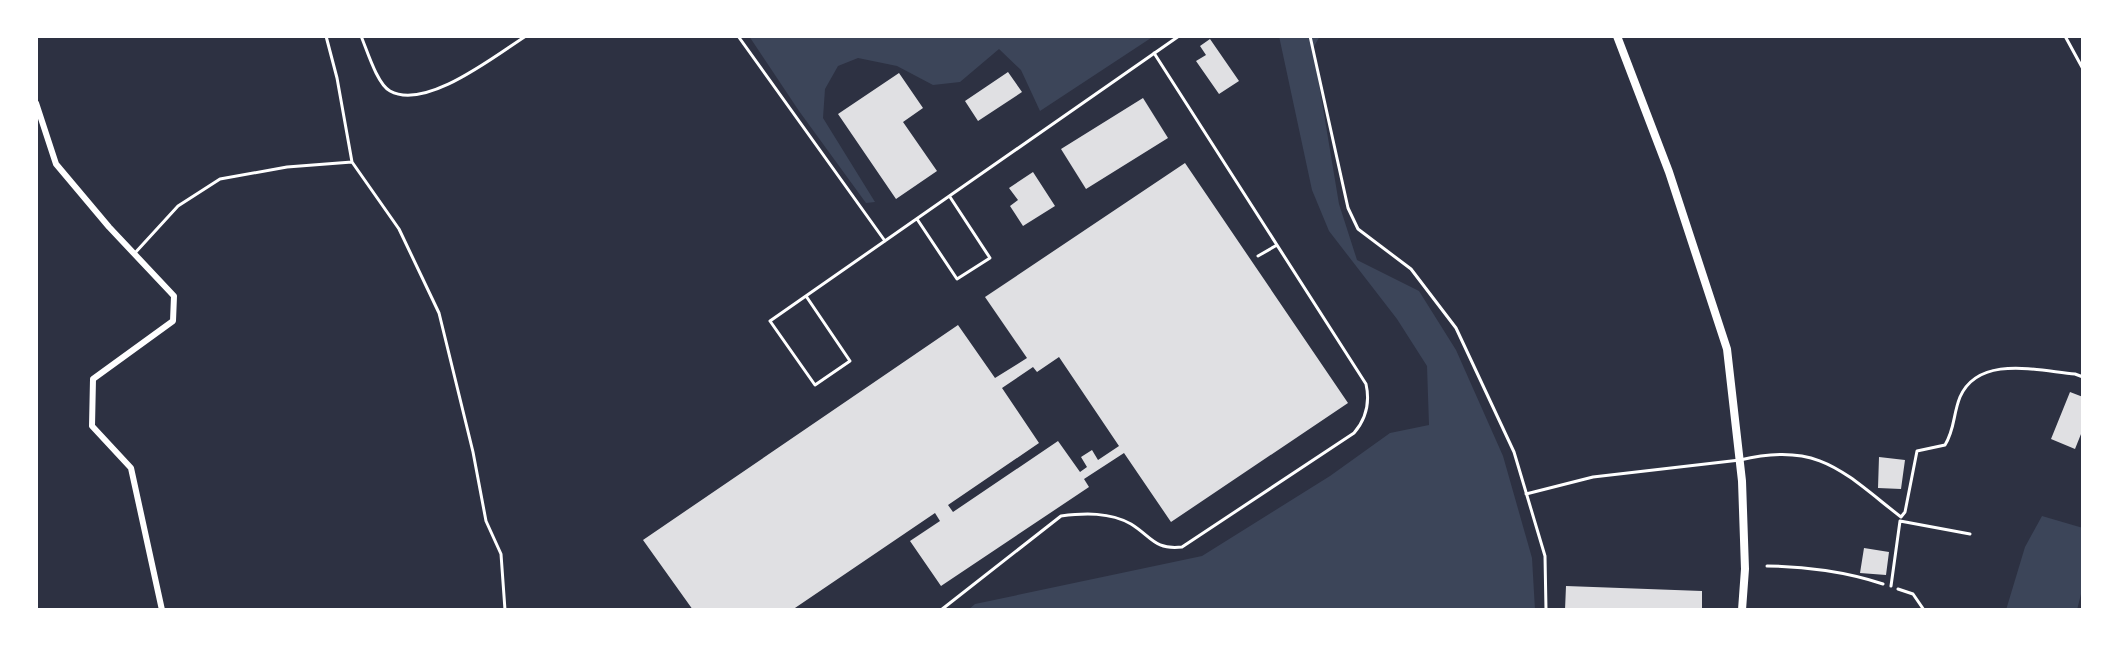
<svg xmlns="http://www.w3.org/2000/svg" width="2119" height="646" font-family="'IBM Plex Serif',serif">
	<rect width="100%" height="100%" fill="#2d3142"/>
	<path fill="#3c4559" d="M 749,36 L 1154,36 L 1040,111 L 1021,70 L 999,49 L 960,82 L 933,85 L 897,66 L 858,58 L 838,66 L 825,89 L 823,118 L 875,202 L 866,203 L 799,111 Z
		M 1279,36 L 1320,36 L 1313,48 L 1339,204 L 1357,260 L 1419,291 L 1456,350 L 1503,456 L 1532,558 L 1535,610 L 968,610 L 975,604 L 1202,556 L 1330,476 L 1390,433 L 1429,425 L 1427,366 L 1397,319 L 1329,231 L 1312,190 Z
		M 2042,516 L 2083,528 L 2083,586 L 2077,610 L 2006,610 L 2025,547 Z"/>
	<path fill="#e0e0e3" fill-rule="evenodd" d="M 1210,39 L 1239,81 L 1219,94 L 1196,61 L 1206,55 L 1200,46 Z
		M 1008,72 L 1022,92 L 978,121 L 965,101 Z
		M 899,73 L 923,108 L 903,122 L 937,171 L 896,199 L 838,114 Z
		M 1143,98 L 1168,138 L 1086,189 L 1061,149 Z
		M 1185,163 L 1348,403 L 1171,522 L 1124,453 L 1084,479 L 1089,487 L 941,586 L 910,541 L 940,521 L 935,513 L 792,610 L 693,610 L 643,540 L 958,325 L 995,378 L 1027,358 L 985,297 ZM 1059,357 L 1119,446 L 1098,460 L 1092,450 L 1081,457 L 1087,467 L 1080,472 L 1058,441 L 953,512 L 948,505 L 1039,443 L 1002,388 L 1033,367 L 1037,372 Z
		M 1033,172 L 1055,206 L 1023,226 L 1010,206 L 1018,200 L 1009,188 Z
		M 2070,392 L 2083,397 L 2083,429 L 2075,449 L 2051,439 Z
		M 1879,457 L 1905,460 L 1901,489 L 1878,488 Z
		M 1864,548 L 1889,552 L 1886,575 L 1860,573 Z
		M 1566,586 L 1702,591 L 1702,610 L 1565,610 Z"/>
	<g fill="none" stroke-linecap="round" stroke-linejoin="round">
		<path stroke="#fff" stroke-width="3" d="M 2065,36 L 2083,69
			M 1767,566 C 1804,566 1847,572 1883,584
			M 1898,589 L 1913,594 L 1924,610"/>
		<path stroke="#fff" stroke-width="3" d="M 326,36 L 337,78 L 352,162 L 399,229 L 439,313 L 473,452 L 486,521 L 501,554 L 505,610
			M 361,36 C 367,50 377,84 390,91 C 426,111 496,55 526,36
			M 738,36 L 885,241
			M 1310,36 L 1348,208 L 1358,229 L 1411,269 L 1456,328 L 1514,452 L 1545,556 L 1546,610
			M 917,219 L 957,279 L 990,258 L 950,197
			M 134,254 L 178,206 L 220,179 L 287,167 L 352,162
			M 1258,256 L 1277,245
			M 806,296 L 850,361 L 815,385 L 770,321 L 1179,36
			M 1526,494 L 1593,477 L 1740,460 C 1819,441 1843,472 1901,517 L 1905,512 L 1917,451 L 1945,445 C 1955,429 1953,414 1960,397 C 1979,354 2039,371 2075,374 L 2083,377
			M 1900,521 L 1970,534
			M 1891,586 L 1900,521
			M 941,610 L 1061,516 C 1084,513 1110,512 1131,524 C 1152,537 1154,550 1182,547 L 1354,433 C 1366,419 1370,402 1366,384 L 1154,53"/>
		<path stroke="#fff" stroke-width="6" d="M 36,103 L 56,164 L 109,227 L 174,296 L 173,321 L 93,379 L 92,426 L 131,468 L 162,610"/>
		<path stroke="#fff" stroke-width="8" d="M 1617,36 L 1669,172 L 1727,349 L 1742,481 L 1745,569 L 1742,610"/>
	</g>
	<rect width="2119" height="646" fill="none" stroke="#ffffff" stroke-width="76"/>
</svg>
